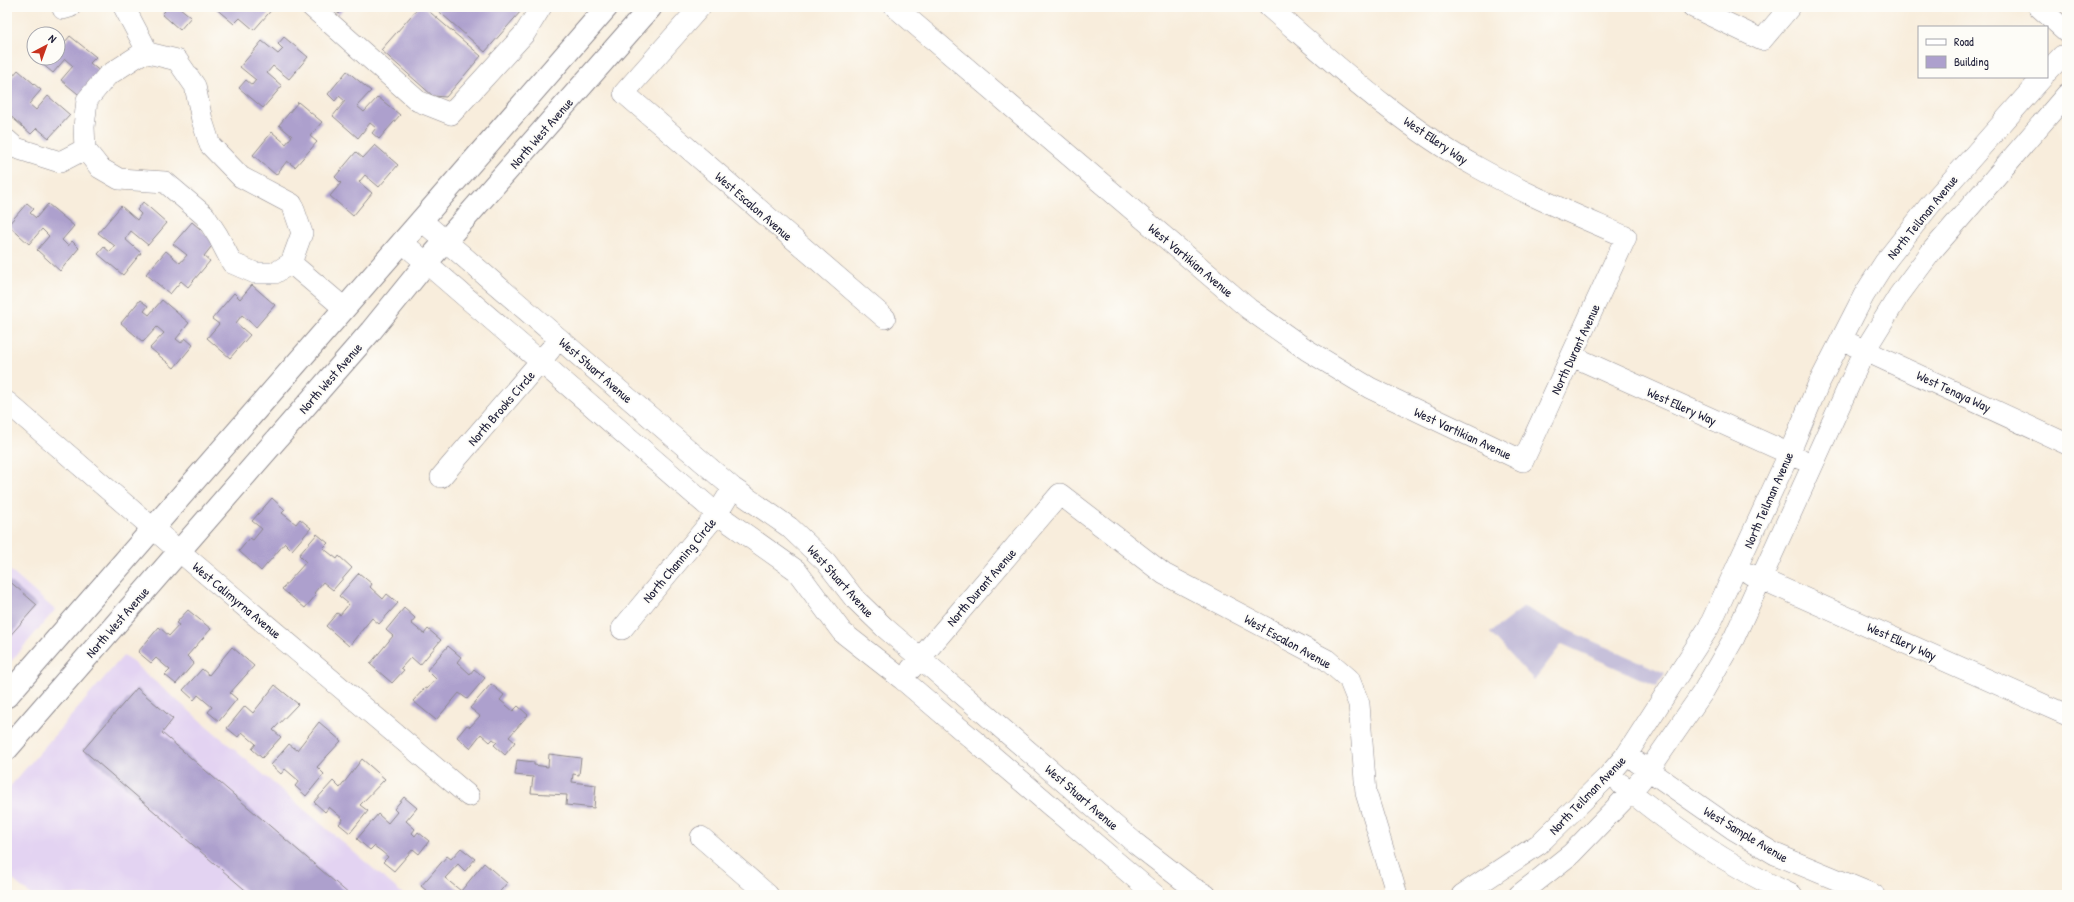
<svg xmlns="http://www.w3.org/2000/svg" width="2074" height="902" font-family="'Patrick Hand',sans-serif">
	<rect width="100%" height="100%" fill="#fdfcf7"/>
	<filter id="ink" filterUnits="userSpaceOnUse"><feTurbulence type="fractalNoise" baseFrequency=".025" numOctaves="2"/><feDisplacementMap in="SourceGraphic" scale="8" xChannelSelector="R" yChannelSelector="G"/><feConvolveMatrix kernelMatrix="1 2 1 2 8 2 1 2 1" color-interpolation-filters="sRGB"/></filter>
	<filter id="wash" filterUnits="userSpaceOnUse"><feTurbulence type="fractalNoise" baseFrequency=".012" numOctaves="4" result="noise"/><feDisplacementMap in="SourceGraphic" scale="16" xChannelSelector="R" yChannelSelector="G"/><feGaussianBlur stdDeviation="0.9" result="paint"/><feColorMatrix in="noise" values="0 0 0 0 0 0 0 0 0 0 0 0 0 0 0 0 0 1.4 0 .05"/><feComposite in="paint" operator="in"/></filter>
	<g filter="url(#wash)">
		<rect width="100%" height="100%" fill="#f8eddc"/>
		<path fill="#e3d3f2" d="M 7,568 L 55,610 L 7,666 Z
			M 124,655 L 404,895 L 31,895 L 7,875 L 7,790 Z"/>
		<path fill="#c6c0da" d="M 1524,607 L 1572,632 L 1665,673 L 1657,686 L 1562,644 L 1534,680 L 1490,633 Z"/>
		<g id="blocks">
			<path fill="#ada0cd" d="M 160,7 L 179,7 L 191,17 L 180,30 L 162,14 L 165,11 Z
				M 214,7 L 274,7 L 254,30 L 240,18 L 234,24 Z
				M 331,7 L 345,7 L 339,14 Z
				M 419,7 L 424,7 L 481,56 L 446,97 L 433,96 L 381,50 Z
				M 434,7 L 520,7 L 521,11 L 485,52 Z
				M 58,36 L 65,42 L 70,36 L 96,57 L 90,63 L 103,74 L 83,98 L 61,80 L 73,66 L 65,59 L 53,73 L 35,58 L 58,58 Z
				M 284,37 L 308,57 L 289,79 L 273,66 L 267,73 L 282,86 L 263,108 L 239,88 L 246,80 L 252,85 L 256,80 L 240,67 L 262,41 L 278,54 L 283,49 L 278,44 Z
				M 18,70 L 41,90 L 29,104 L 36,110 L 48,96 L 70,115 L 49,138 L 37,128 L 31,134 L 7,113 L 11,106 L 7,102 L 7,83 Z
				M 347,71 L 371,91 L 357,106 L 364,112 L 378,97 L 400,115 L 379,139 L 372,133 L 376,128 L 370,123 L 358,138 L 333,116 L 345,101 L 339,96 L 335,101 L 328,94 Z
				M 298,102 L 322,122 L 310,136 L 317,142 L 295,167 L 287,161 L 276,175 L 253,155 L 272,132 L 286,144 L 292,136 L 279,125 Z
				M 375,145 L 398,165 L 379,187 L 365,175 L 359,182 L 372,193 L 353,216 L 330,196 L 341,183 L 335,177 L 356,152 L 363,158 Z
				M 143,202 L 167,223 L 148,245 L 131,231 L 125,239 L 141,253 L 123,275 L 98,254 L 104,247 L 110,252 L 115,246 L 98,233 L 121,206 L 137,220 L 141,214 L 137,210 Z
				M 27,203 L 34,209 L 30,213 L 36,218 L 48,204 L 74,226 L 62,240 L 68,246 L 72,241 L 79,248 L 60,271 L 37,250 L 49,236 L 42,229 L 29,244 L 8,225 Z
				M 192,222 L 215,242 L 204,256 L 210,261 L 188,287 L 181,281 L 170,294 L 146,274 L 166,251 L 180,263 L 187,255 L 173,244 Z
				M 252,285 L 275,305 L 256,327 L 242,315 L 236,323 L 250,335 L 230,358 L 207,338 L 219,324 L 212,319 L 234,293 L 240,299 Z
				M 140,300 L 148,306 L 144,311 L 149,315 L 162,300 L 189,323 L 176,339 L 181,343 L 185,338 L 193,345 L 174,368 L 150,348 L 164,333 L 157,327 L 143,342 L 121,323 Z
				M 272,498 L 285,510 L 282,513 L 296,524 L 300,519 L 311,528 L 292,550 L 285,543 L 261,571 L 239,551 L 250,538 L 253,540 L 262,529 L 252,521 Z
				M 317,534 L 328,543 L 323,548 L 337,559 L 339,556 L 352,568 L 333,590 L 323,582 L 314,593 L 316,595 L 305,608 L 282,589 L 306,562 L 299,555 Z
				M 359,573 L 372,584 L 370,587 L 383,599 L 387,594 L 398,603 L 379,624 L 372,618 L 349,646 L 326,626 L 337,613 L 340,615 L 349,604 L 339,596 Z
				M 7,579 L 37,605 L 7,639 Z
				M 404,608 L 415,618 L 411,623 L 424,634 L 428,629 L 441,640 L 420,665 L 411,657 L 401,668 L 404,670 L 392,683 L 370,664 L 393,636 L 386,630 Z
				M 188,610 L 211,629 L 187,656 L 194,663 L 176,684 L 165,675 L 170,670 L 156,658 L 151,663 L 138,652 L 159,627 L 169,636 L 179,625 L 176,623 Z
				M 448,646 L 461,657 L 457,662 L 470,674 L 474,669 L 485,678 L 467,699 L 459,693 L 436,720 L 413,701 L 425,688 L 427,689 L 436,679 L 427,670 Z
				M 232,647 L 254,666 L 230,693 L 237,699 L 219,721 L 208,712 L 212,707 L 198,695 L 194,700 L 183,690 L 202,669 L 209,675 Z
				M 491,684 L 504,695 L 500,700 L 513,711 L 518,706 L 528,715 L 509,737 L 515,742 L 505,755 L 494,745 L 497,742 L 493,739 L 490,742 L 481,734 L 470,748 L 457,737 L 467,725 L 470,727 L 480,716 L 470,708 Z
				M 275,685 L 298,704 L 273,730 L 281,737 L 262,758 L 252,749 L 256,744 L 242,732 L 238,737 L 227,728 L 245,706 L 253,713 Z
				M 137,688 L 173,719 L 162,733 L 350,895 L 251,895 L 83,750 Z
				M 319,722 L 341,741 L 317,767 L 324,774 L 306,796 L 295,786 L 299,781 L 285,769 L 281,774 L 271,765 L 289,744 L 297,750 Z
				M 549,754 L 581,758 L 579,775 L 573,774 L 572,782 L 596,785 L 594,808 L 566,805 L 567,795 L 531,793 L 533,777 L 515,775 L 517,760 L 534,762 L 534,765 L 548,767 Z
				M 362,759 L 385,779 L 360,805 L 368,811 L 350,833 L 339,824 L 343,819 L 329,807 L 325,812 L 314,802 L 333,781 L 340,788 Z
				M 404,797 L 417,808 L 406,821 L 415,829 L 412,833 L 415,836 L 418,832 L 429,841 L 419,854 L 413,849 L 394,871 L 383,862 L 388,857 L 381,851 L 374,846 L 370,850 L 357,839 L 378,814 L 388,823 L 397,812 L 394,809 Z
				M 461,848 L 475,859 L 465,871 L 458,864 L 445,878 L 461,891 L 484,863 L 507,883 L 497,895 L 426,895 L 428,892 L 421,886 L 447,856 L 451,859 Z"/>
		</g>
	</g>
	<g filter="url(#ink)">
		<use href="#blocks" fill-opacity="0" stroke="#8d888c" stroke-width="1"/>
		<g fill="none" stroke-linecap="round" stroke-linejoin="round">
			<defs>
				<path id="minor" d="M 124,7 L 143,43 L 144,52
					M 312,7 L 418,101 L 451,114 L 525,33 L 541,7
					M 700,7 L 624,93 L 885,318
					M 895,7 L 1249,309 L 1307,350 L 1370,388 L 1523,461 L 1626,237 C 1576,215 1525,194 1477,167 C 1400,125 1335,64 1269,7
					M 1693,7 L 1762,40 L 1790,7
					M 2039,7 L 2067,32
					M 63,9 L 70,7
					M 144,52 L 177,60 L 195,86 L 202,120 L 210,145 L 241,177 L 292,204 L 302,233 L 291,263 L 275,273 L 255,273 L 232,263 L 218,236 L 205,216 L 165,182 L 119,179 L 100,168 L 85,149 L 84,127 L 87,100 L 107,76 Z
					M 2047,72 L 2062,56 L 2067,54
					M 7,140 L 16,148 L 60,162 L 85,149
					M 421,220 L 733,488 L 789,527 L 826,562 L 854,598 L 884,627 L 1135,843 L 1193,888 L 1206,895
					M 402,242 L 717,514 L 796,570 L 842,632 L 902,679 L 1155,895
					M 291,263 L 344,308
					M 1853,345 L 2067,444
					M 1572,356 L 1801,459
					M 7,402 L 179,551 L 469,796
					M 441,477 L 550,350
					M 1750,574 L 2067,715
					M 622,629 L 717,514 L 733,488
					M 911,669 L 1060,494 L 1164,574 L 1327,660 L 1349,679 L 1359,704 L 1366,793 L 1397,895
					M 1637,762 L 1733,829 L 1775,854 L 1874,895
					M 1621,784 C 1676,829 1727,865 1792,895
					M 701,837 L 768,895
					M 1462,895 L 1539,844 L 1609,775 L 1627,754 L 1709,627 L 1789,454 L 1818,385 L 1864,295 L 1885,262 L 1930,205 L 2043,77
					M 1519,895 L 1571,854 L 1631,792 L 1649,770 L 1703,692 L 1734,638 L 1865,350 L 1899,295 L 1931,252 L 2067,94"/>
				<path id="major" d="M 7,696 L 607,7
					M 7,749 L 371,331 L 427,262 L 651,7"/>
			</defs>
			<use href="#minor" stroke="#8d888c" stroke-width="22"/>
			<use href="#major" stroke="#8d888c" stroke-width="24"/>
			<use href="#minor" stroke="#fff" stroke-width="21"/>
			<use href="#major" stroke="#fff" stroke-width="22"/>
		</g>
	</g>
	<g text-anchor="middle" dominant-baseline="central" stroke-width="4" stroke-linejoin="round" paint-order="stroke">
		<g font-size="13" fill="#22223b" stroke="#fdfcf7">
			<text transform="translate(541 133) rotate(-49)">North West Avenue</text>
			<text transform="translate(1436 140) rotate(34)">West Ellery Way</text>
			<text transform="translate(754 206) rotate(41)">West Escalon Avenue</text>
			<text transform="translate(1922 217) rotate(-51)">North Teilman Avenue</text>
			<text transform="translate(1191 260) rotate(40)">West Vartikian Avenue</text>
			<text transform="translate(1575 349) rotate(-65)">North Durant Avenue</text>
			<text transform="translate(596 370) rotate(41)">West Stuart Avenue</text>
			<text transform="translate(330 378) rotate(-49)">North West Avenue</text>
			<text transform="translate(1954 391) rotate(25)">West Tenaya Way</text>
			<text transform="translate(1682 406) rotate(24)">West Ellery Way</text>
			<text transform="translate(501 408) rotate(-49)">North Brooks Circle</text>
			<text transform="translate(1463 433) rotate(25)">West Vartikian Avenue</text>
			<text transform="translate(1768 500) rotate(-66)">North Teilman Avenue</text>
			<text transform="translate(679 560) rotate(-50)">North Channing Circle</text>
			<text transform="translate(841 581) rotate(48)">West Stuart Avenue</text>
			<text transform="translate(981 587) rotate(-49)">North Durant Avenue</text>
			<text transform="translate(237 600) rotate(40)">West Calimyrna Avenue</text>
			<text transform="translate(117 622) rotate(-49)">North West Avenue</text>
			<text transform="translate(1288 641) rotate(29)">West Escalon Avenue</text>
			<text transform="translate(1902 641) rotate(24)">West Ellery Way</text>
			<text transform="translate(1587 795) rotate(-46)">North Teilman Avenue</text>
			<text transform="translate(1082 797) rotate(41)">West Stuart Avenue</text>
			<text transform="translate(1746 834) rotate(31)">West Sample Avenue</text>
		</g>
	</g>
	<rect width="2074" height="902" fill="none" stroke="#fdfcf7" stroke-width="24"/>
	<rect x="1918" y="26" width="130" height="52" fill="#fdfcf7" stroke="#a5a5ac"/>
	<rect x="1926" y="39" width="20" height="6" fill="#ffffff" stroke="#a5a5ac"/>
	<text x="1954" y="46" font-size="12" fill="#22223b">Road</text>
	<rect x="1926" y="56" width="20" height="12" fill="#ada0cd" stroke="#a5a5ac"/>
	<text x="1954" y="66" font-size="12" fill="#22223b">Building</text>
	<g transform="translate(46 46) rotate(41)"><circle r="19" fill="#fdfcf7" stroke="#a5a5ac"/>
	<path d="M0-3L7 15L0 10L-7 15Z" fill="#c8321e"/>
	<text y="-6" font-size="11" font-weight="bold" text-anchor="middle" fill="#22223b">N</text>
	</g>
</svg>
